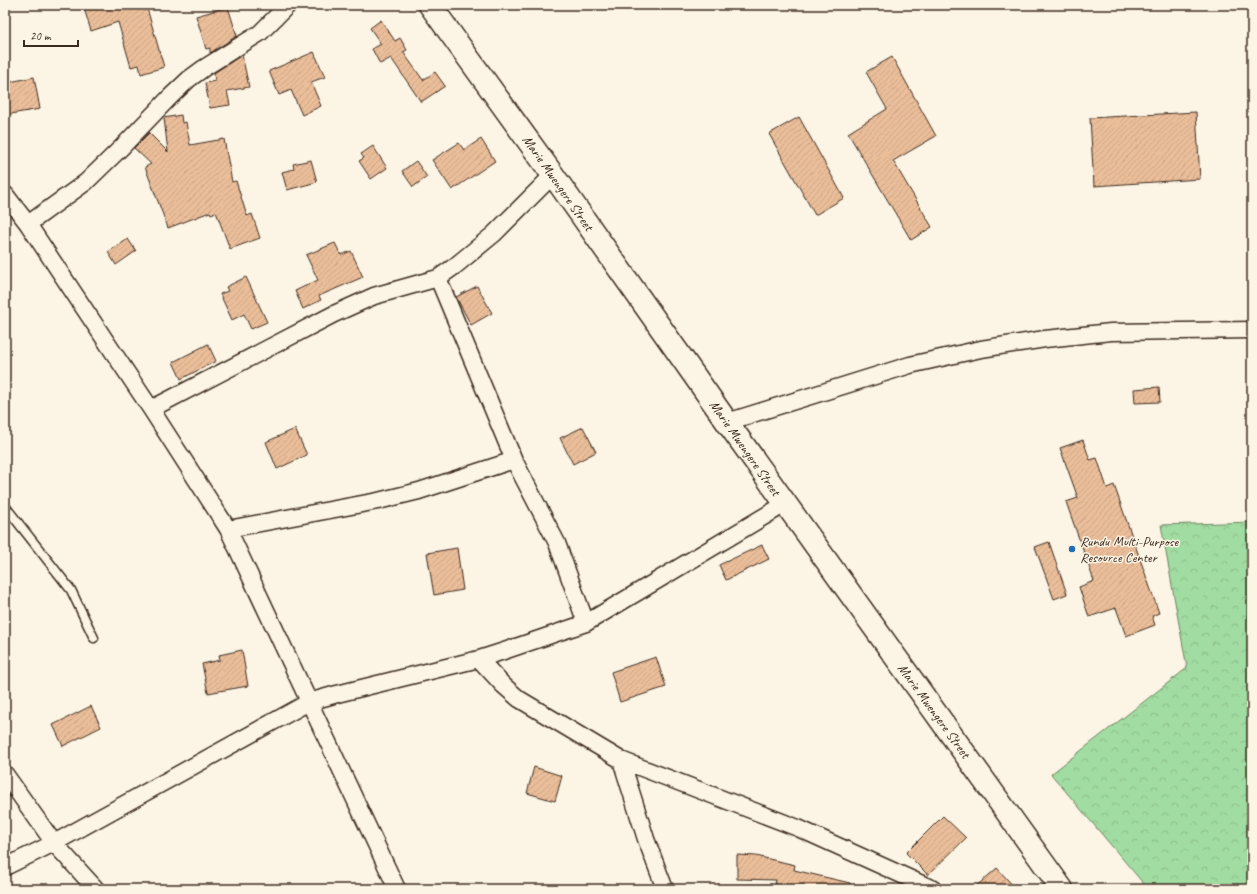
<svg xmlns="http://www.w3.org/2000/svg" width="1257" height="894" font-family="Caveat,sans-serif">
	<defs>
		<pattern id="forest-crowns" width="20" height="18" patternUnits="userSpaceOnUse"><rect width="20" height="18" fill="#a1dca2"/><path d="M2 6a3 3 0 1 1 6 0M12 15a3 3 0 1 1 6 0" fill="none" stroke="#8cbd8b"/></pattern>
		<pattern id="building-hatch" width="6" height="6" patternUnits="userSpaceOnUse"><rect width="6" height="6" fill="#ebbe9a"/><path d="M-1 1l2-2M0 6l6-6M5 7l2-2" fill="none" stroke="#caa384"/></pattern>
	</defs>
	<rect width="100%" height="100%" fill="#fcf5e5"/>
	<filter id="ink" filterUnits="userSpaceOnUse"><feTurbulence type="fractalNoise" baseFrequency=".025" numOctaves="2"/><feDisplacementMap in="SourceGraphic" scale="8" xChannelSelector="R" yChannelSelector="G"/><feConvolveMatrix kernelMatrix="1 2 1 2 8 2 1 2 1" color-interpolation-filters="sRGB"/></filter>
	<g filter="url(#ink)">
		<path fill="url(#forest-crowns)" stroke="#6e8360" d="M 1252,522 L 1252,889 L 1148,889 L 1051,774 L 1187,668 L 1161,525 Z"/>
		<path fill="url(#building-hatch)" stroke="#3b2a1e" d="M 83,5 L 146,5 L 164,67 L 141,74 L 139,65 L 131,67 L 118,22 L 91,31 Z
			M 228,7 L 237,36 L 210,53 L 210,48 L 206,49 L 196,16 Z
			M 381,20 L 395,41 L 400,38 L 407,50 L 403,52 L 423,80 L 435,72 L 445,86 L 421,102 L 391,58 L 380,64 L 372,49 L 381,44 L 370,28 Z
			M 314,52 L 325,77 L 311,82 L 321,106 L 302,115 L 291,90 L 279,95 L 269,71 Z
			M 242,55 L 249,87 L 227,91 L 230,105 L 210,108 L 205,83 L 215,81 L 214,73 Z
			M 892,57 L 936,136 L 893,161 L 932,227 L 911,240 L 848,133 L 887,109 L 866,72 Z
			M 34,77 L 40,109 L 5,115 L 5,83 Z
			M 1196,112 L 1200,179 L 1094,186 L 1090,118 Z
			M 181,115 L 182,123 L 186,122 L 190,145 L 224,139 L 232,182 L 236,181 L 247,216 L 252,214 L 260,238 L 230,249 L 216,212 L 211,214 L 210,212 L 168,228 L 145,167 L 151,164 L 134,148 L 149,133 L 168,152 L 164,118 Z
			M 799,117 L 844,198 L 815,215 L 769,134 Z
			M 481,139 L 495,161 L 452,190 L 432,160 L 459,143 L 464,150 Z
			M 373,146 L 387,168 L 371,179 L 359,161 L 364,158 L 361,154 Z
			M 311,160 L 317,182 L 287,190 L 282,172 L 294,169 L 293,164 Z
			M 416,161 L 427,177 L 413,187 L 402,171 Z
			M 128,239 L 136,251 L 116,265 L 108,252 Z
			M 335,243 L 341,255 L 351,251 L 363,277 L 319,296 L 321,300 L 303,309 L 295,291 L 318,280 L 306,255 Z
			M 246,277 L 267,322 L 251,329 L 244,314 L 232,320 L 220,294 L 228,291 L 226,287 Z
			M 477,286 L 492,313 L 471,325 L 456,297 Z
			M 208,344 L 216,361 L 181,379 L 173,362 Z
			M 1159,387 L 1160,402 L 1135,403 L 1134,389 Z
			M 583,427 L 596,452 L 573,464 L 560,438 Z
			M 295,429 L 307,455 L 277,469 L 266,442 Z
			M 1083,440 L 1090,460 L 1097,458 L 1107,488 L 1114,485 L 1159,613 L 1152,616 L 1155,625 L 1126,636 L 1116,608 L 1089,617 L 1079,587 L 1094,581 L 1066,502 L 1078,498 L 1060,448 Z
			M 1049,542 L 1067,594 L 1054,599 L 1035,547 Z
			M 762,545 L 769,559 L 726,580 L 719,565 Z
			M 457,548 L 463,590 L 434,595 L 427,553 Z
			M 242,650 L 248,686 L 208,693 L 202,664 L 220,660 L 219,655 Z
			M 656,657 L 666,687 L 620,702 L 611,672 Z
			M 91,706 L 101,727 L 63,746 L 53,725 Z
			M 534,767 L 562,776 L 555,801 L 527,793 Z
			M 943,816 L 966,838 L 928,875 L 906,853 Z
			M 737,855 L 756,856 L 795,865 L 794,870 L 850,883 L 850,889 L 774,889 L 776,880 L 737,879 Z
			M 997,868 L 1016,889 L 973,889 Z"/>
		<g fill="none" stroke-linecap="round" stroke-linejoin="round">
			<defs>
				<path id="lane" d="M 5,506 L 71,590 L 94,638"/>
				<path id="street" d="M 5,194 L 28,224 L 151,409 L 228,529 L 397,889
					M 28,224 L 86,182 L 121,148 L 170,97 L 189,79 L 204,68 L 260,33 L 288,5
					M 438,278 L 514,460 L 557,543 L 586,623
					M 151,409 L 334,314 L 374,296 L 438,278 L 455,266 L 494,234 L 553,175
					M 727,422 L 910,365 L 981,349 L 1045,339 L 1111,332 L 1252,330
					M 228,529 L 378,501 L 419,491 L 514,460
					M 479,659 L 503,685 L 519,699 L 621,760 L 798,828 L 933,889
					M 621,760 L 646,839 L 665,889
					M 5,774 L 54,843 L 96,889
					M 5,867 L 54,843 L 309,702 L 337,694 L 479,659 L 504,651 L 586,623 L 785,504"/>
				<path id="secondary" d="M 430,5 L 553,175 L 727,422 L 1062,889"/>
			</defs>
			<use href="#lane" stroke="#3b2a1e" stroke-width="11"/>
			<use href="#street" stroke="#3b2a1e" stroke-width="19"/>
			<use href="#secondary" stroke="#3b2a1e" stroke-width="25"/>
			<use href="#lane" stroke="#fcf5e5" stroke-width="8"/>
			<use href="#street" stroke="#fcf5e5" stroke-width="16"/>
			<use href="#secondary" stroke="#fcf5e5" stroke-width="22"/>
		</g>
	</g>
	<circle fill="#1f6fb2" stroke="#fcf5e5" stroke-width="1.5" cx="1072" cy="549" r="4"/>
	<g text-anchor="middle" dominant-baseline="central" stroke-width="3" stroke-linejoin="round" paint-order="stroke">
		<g font-size="14" fill="#3b2a1e" stroke="#fcf5e5">
			<text transform="translate(558 183) rotate(55)">Marie Mwengere Street</text>
			<text transform="translate(745 448) rotate(55)">Marie Mwengere Street</text>
			<text transform="translate(934 711) rotate(54)">Marie Mwengere Street</text>
		</g>
		<g font-size="14" fill="#3b2a1e" stroke="#fcf5e5" text-anchor="start">
			<text x="1080" y="541">Rundu Multi-Purpose<tspan x="1080" dy="16">Resource Center</tspan></text>
		</g>
	</g>
	<rect width="1257" height="894" fill="none" stroke="#fcf5e5" stroke-width="20"/>
	<rect x="10" y="10" width="1237" height="874" fill="none" stroke="#3b2a1e" stroke-width="1.5" filter="url(#ink)"/>
	<path d="M24 40v6h54v-6" fill="none" stroke="#3b2a1e" stroke-width="2"/>
	<text x="30" y="40" font-size="12" fill="#3b2a1e" stroke="#fcf5e5" stroke-width="3" paint-order="stroke">20 m</text>
</svg>
